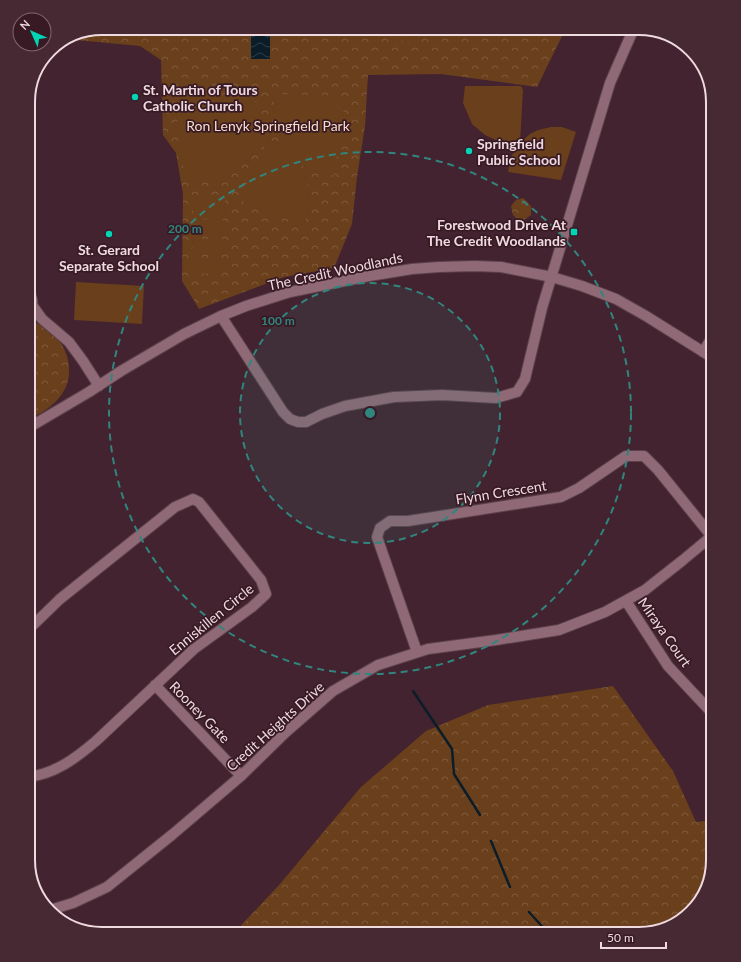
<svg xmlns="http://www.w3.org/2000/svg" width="741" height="962" font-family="Lato,sans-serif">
	<defs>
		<pattern id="forest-crowns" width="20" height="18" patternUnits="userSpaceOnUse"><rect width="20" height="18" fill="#6a3f1c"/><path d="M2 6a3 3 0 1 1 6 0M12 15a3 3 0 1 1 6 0" fill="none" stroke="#805a3d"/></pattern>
		<pattern id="water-waves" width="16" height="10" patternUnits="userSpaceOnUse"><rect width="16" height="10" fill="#0b1d28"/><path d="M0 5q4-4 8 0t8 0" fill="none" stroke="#2f3d47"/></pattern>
	</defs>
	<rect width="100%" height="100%" fill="#43232f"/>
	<path fill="url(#forest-crowns)" d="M 102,28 L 566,28 L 537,87 L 441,74 L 368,75 L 365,126 L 357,177 L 352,224 L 334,268 L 284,277 L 199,309 L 182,281 L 183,194 L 176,153 L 163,135 L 161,60 L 140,46 L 76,40 L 52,47 Z
		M 523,198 L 531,206 L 531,215 L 524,220 L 518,220 L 513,215 L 511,206 L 516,200 Z
		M 28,320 C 36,322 43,326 50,331 C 54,335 59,340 62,345 C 71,360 72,380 62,394 C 53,407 41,413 28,420 Z
		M 613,686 L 673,771 L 696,822 L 713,820 L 713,860 L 703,897 L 680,922 L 639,934 L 233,934 L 280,884 L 361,787 L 426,731 L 488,705 Z"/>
	<path fill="#6a3f1c" d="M 332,28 L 410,28 L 408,42 Z
		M 465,86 L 521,86 L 523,90 L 520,143 L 530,134 L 538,130 L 551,127 L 562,127 L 576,132 L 561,180 L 508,172 L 511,157 L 520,143 L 500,142 L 485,135 L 472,124 L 463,103 Z
		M 188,93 L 209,93 L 261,103 L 262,128 L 261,142 L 250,157 L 240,168 L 230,175 L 222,177 L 185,177 L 177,127 L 178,103 Z
		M 275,94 L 340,96 L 345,101 L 334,175 L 315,171 L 299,164 C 312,188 311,199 304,225 L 245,204 L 241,197 L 268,139 L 283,147 L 276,132 L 273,113 Z
		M 193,199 L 225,200 L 224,214 L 193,213 Z
		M 193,219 L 224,220 L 224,234 L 193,233 Z
		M 193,239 L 224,239 L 223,254 L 192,253 Z
		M 192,259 L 223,259 L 223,274 L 192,273 Z
		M 76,282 L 144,286 L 142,324 L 74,320 Z"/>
	<path fill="url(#water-waves)" d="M 251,28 L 270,28 L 270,59 L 251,59 Z"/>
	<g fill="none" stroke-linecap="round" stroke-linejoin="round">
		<path stroke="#0b1d28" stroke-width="2.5" d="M 413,691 L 452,749 L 454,774 L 480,815
			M 491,841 L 510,887
			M 529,912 L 549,934"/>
		<defs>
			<path id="minor" d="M 32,305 L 42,319 L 69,342 L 83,361 L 99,386
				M 28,311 C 34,305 33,298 28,291
				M 221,316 L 283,412 L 290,419 L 298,422 L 306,422 L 322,414 L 345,406 L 394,397 L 442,395 L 496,398 L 517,392 L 525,379 L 542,308 L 610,83 L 634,28
				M 703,352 L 713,336
				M 28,428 L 89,392 L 121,371 L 184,334 L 221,316 L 246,306 L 290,292 L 369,276 L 412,269 L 439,267 L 475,266 L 501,267 L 552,277 L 582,286 L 616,299 L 646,316 L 713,358
				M 626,601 L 668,666 L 713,714
				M 417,652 L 377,537 L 380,528 L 390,521 L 408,521 L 561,497 L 579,488 L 626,456 L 644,456 L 658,470 L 713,538
				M 155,685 L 241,776
				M 28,777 C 55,774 76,758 96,741 L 194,649 L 252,607 L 266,594 L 261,580 L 199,502 L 193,499 L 175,507 L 60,599 L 28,630
				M 50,910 L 73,903 L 107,887 L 173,834 L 241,776 L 285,733 L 333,691 L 378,665 L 428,649 L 496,640 L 559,630 L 605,612 L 645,590 L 683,560 L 713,535"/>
		</defs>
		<use href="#minor" stroke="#5c414b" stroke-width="12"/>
		<use href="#minor" stroke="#8f6976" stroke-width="10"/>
	</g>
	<circle cx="370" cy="413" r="130" fill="#31857f" fill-opacity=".12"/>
	<g fill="none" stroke="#31857f" stroke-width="2" stroke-dasharray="7 5">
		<circle cx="370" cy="413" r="130"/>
		<circle cx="370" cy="413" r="261"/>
	</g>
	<g fill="#02d5b6" stroke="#381a25" stroke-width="1.5">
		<circle cx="135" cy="97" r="4"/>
		<circle cx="469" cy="151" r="4"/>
		<rect x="570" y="228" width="8" height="8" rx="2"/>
		<circle cx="109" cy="234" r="4"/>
	</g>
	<g text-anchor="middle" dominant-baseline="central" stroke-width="3.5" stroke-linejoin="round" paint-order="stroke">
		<g font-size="14" font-weight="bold" fill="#efdae0" stroke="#381a25" text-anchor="start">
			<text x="143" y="89">St. Martin of Tours<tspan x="143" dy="16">Catholic Church</tspan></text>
			<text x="477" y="143">Springfield<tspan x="477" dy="16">Public School</tspan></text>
			<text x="566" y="224" text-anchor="end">Forestwood Drive At<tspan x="566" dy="16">The Credit Woodlands</tspan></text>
			<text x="109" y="249" text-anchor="middle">St. Gerard<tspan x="109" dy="16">Separate School</tspan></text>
		</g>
		<g font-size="14" fill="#f6dcc9" stroke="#381a25">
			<text x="268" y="125">Ron Lenyk Springfield Park</text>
		</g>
		<g font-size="14" fill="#efdae0" stroke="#381a25">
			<text transform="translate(335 271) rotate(-12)">The Credit Woodlands</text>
			<text transform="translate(501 492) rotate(-9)">Flynn Crescent</text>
			<text transform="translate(211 619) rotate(-39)">Enniskillen Circle</text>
			<text transform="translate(665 632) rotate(55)">Miraya Court</text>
			<text transform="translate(200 712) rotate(46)">Rooney Gate</text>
			<text transform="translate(275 726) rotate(-42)">Credit Heights Drive</text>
		</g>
	</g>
	<path d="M0 0H741V962H0ZM102 35H639A67 67 0 0 1 706 102V860A67 67 0 0 1 639 927H102A67 67 0 0 1 35 860V102A67 67 0 0 1 102 35Z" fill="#472934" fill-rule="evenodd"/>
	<path fill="none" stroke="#efdae0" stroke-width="2" d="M102 35H639A67 67 0 0 1 706 102V860A67 67 0 0 1 639 927H102A67 67 0 0 1 35 860V102A67 67 0 0 1 102 35Z"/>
	<circle cx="370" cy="413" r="6" fill="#31857f" stroke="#381a25" stroke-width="2"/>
	<g font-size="12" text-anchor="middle" font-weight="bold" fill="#31857f" stroke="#381a25" stroke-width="3.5" stroke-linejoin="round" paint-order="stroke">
		<text x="185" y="233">200 m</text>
		<text x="278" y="325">100 m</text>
	</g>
	<g transform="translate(32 32) rotate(315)"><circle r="19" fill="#381a25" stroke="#816770"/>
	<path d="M0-3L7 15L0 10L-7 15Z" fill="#02d5b6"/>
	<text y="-6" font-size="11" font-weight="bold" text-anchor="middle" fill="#efdae0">N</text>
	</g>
	<path d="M601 942v6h65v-6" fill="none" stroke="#efdae0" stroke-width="2"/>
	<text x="607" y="942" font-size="12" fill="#efdae0" stroke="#381a25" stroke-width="3" paint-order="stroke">50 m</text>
</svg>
